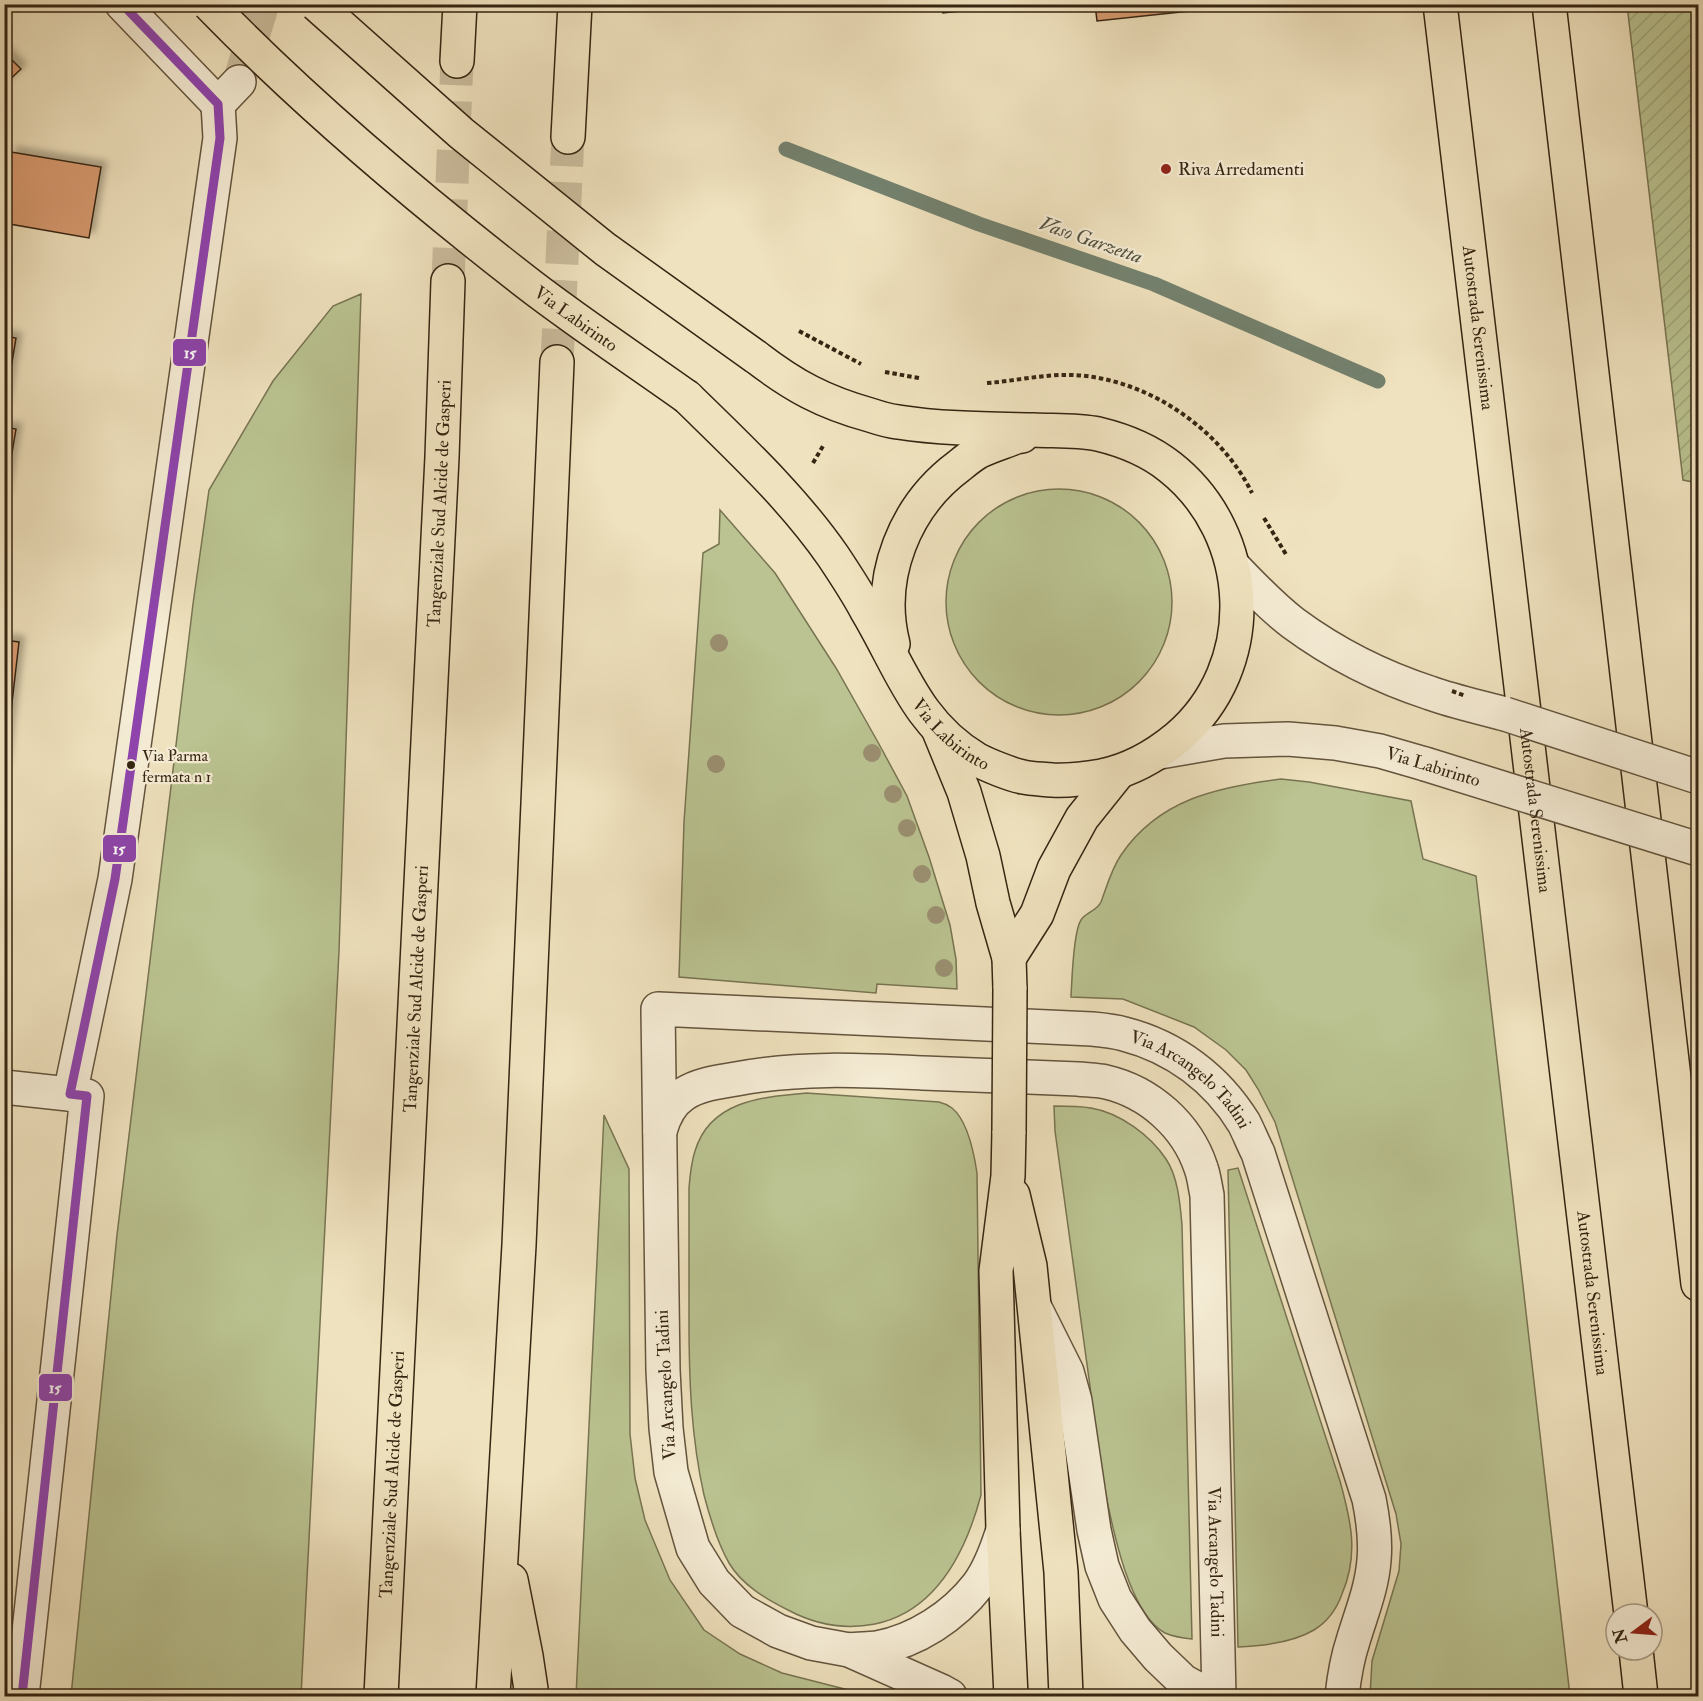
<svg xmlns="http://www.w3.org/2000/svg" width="1703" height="1701" font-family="'IM FELL Double Pica',serif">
	<defs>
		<pattern id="garden-furrows" width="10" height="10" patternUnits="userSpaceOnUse" patternTransform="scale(1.5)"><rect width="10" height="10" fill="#bac391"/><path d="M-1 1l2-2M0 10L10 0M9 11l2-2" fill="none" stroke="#a0a77c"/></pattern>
		<filter id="shadow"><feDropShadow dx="5.5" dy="-5.5" stdDeviation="3" flood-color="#0004"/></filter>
	</defs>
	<rect width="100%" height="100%" fill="#efe2be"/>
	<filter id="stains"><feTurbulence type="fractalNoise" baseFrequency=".00333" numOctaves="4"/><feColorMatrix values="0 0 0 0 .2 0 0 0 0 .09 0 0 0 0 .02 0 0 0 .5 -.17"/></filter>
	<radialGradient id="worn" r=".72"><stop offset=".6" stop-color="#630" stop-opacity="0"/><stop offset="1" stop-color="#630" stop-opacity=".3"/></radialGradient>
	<path fill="#bac391" stroke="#787452" stroke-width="1.5" d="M 361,294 L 339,951 L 301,1696 L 71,1696 L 117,1235 L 193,604 L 209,490 L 273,381 L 333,306 Z
		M946 602a113 113 0 1 1 226 0a113 113 0 1 1-226 0Z
		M 720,510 L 775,573 L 836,668 L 879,744 L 907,796 L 929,857 L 950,925 L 956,959 L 957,989 L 877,984 L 876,993 L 679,977 L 684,822 L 703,553 L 719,544 Z
		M 1281,779 L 1309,782 L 1411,801 L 1423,859 L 1476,876 L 1570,1696 L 1370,1696 L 1372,1661 L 1399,1571 L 1401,1544 L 1396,1514 L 1275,1122 L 1258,1089 L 1246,1070 L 1226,1050 L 1194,1027 L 1123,999 L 1071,997 C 1072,980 1073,932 1081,920 C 1086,912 1097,911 1101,902 C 1107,886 1111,870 1121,855 C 1159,799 1218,787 1281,779 Z
		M 806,1093 L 939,1102 C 943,1103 948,1105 952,1108 C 968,1121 974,1153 977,1173 L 981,1495 C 966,1551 937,1611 875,1624 C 844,1630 816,1625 788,1610 C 766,1599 742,1585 729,1563 C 717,1542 710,1518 704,1495 C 691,1437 689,1379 689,1319 C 689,1276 689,1232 689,1188 C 690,1176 691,1163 695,1151 C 710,1101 761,1097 806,1093 Z
		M 1054,1106 C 1066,1106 1079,1106 1091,1108 C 1120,1113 1150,1135 1166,1159 C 1178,1177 1180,1203 1182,1225 L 1192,1639 C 1182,1638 1174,1637 1165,1633 C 1127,1612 1111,1520 1103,1481 L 1055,1131 Z
		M 604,1115 L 629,1169 L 630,1434 L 635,1478 L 645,1520 L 670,1580 L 704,1630 L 740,1654 L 782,1673 L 872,1696 L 576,1696 Z
		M 1238,1168 L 1340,1481 C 1351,1521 1359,1554 1342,1594 C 1337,1608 1327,1622 1314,1630 C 1292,1643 1262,1646 1238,1647 L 1228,1170 Z"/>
	<path fill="url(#garden-furrows)" stroke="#787452" stroke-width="1.5" d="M 1627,5 L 1698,5 L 1698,483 L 1683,480 Z"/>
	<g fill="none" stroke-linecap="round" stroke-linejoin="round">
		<path stroke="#73816e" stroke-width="15" d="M 786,149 L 979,224 L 1154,284 L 1378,381"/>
	</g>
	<path fill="#d79a6f" stroke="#362512" stroke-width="1.5" filter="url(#shadow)" d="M 942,4 L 1025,4 L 943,13 Z
		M 1095,4 L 1198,4 L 1199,10 L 1097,21 Z
		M 4,52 L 21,69 L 4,85 Z
		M 11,152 L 101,167 L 89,238 L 4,223 L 4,190 Z
		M 4,336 L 16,338 L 4,411 Z
		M 4,427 L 16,429 L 4,500 Z
		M 4,640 L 19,642 L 4,772 Z"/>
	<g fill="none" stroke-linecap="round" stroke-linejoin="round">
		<path stroke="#cabc9c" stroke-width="33" stroke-dasharray="33 16" stroke-linecap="butt" d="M 239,82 L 263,4"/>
		<path stroke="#cabc9c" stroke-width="33" stroke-dasharray="33 16" stroke-linecap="butt" d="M 448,281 L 457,61
			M 557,362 L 568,137"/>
		<defs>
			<g id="minor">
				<path d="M 122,4 L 218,104"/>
				<path d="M 218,104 L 239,82"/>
				<path d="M 1233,566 C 1252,586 1271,606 1293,623 C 1335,654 1381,677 1430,693 C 1455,702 1480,707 1505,714"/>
				<path d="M 1160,752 L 1224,741 L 1288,739 L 1335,743 L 1380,751 L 1425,764"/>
				<path d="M 4,1087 L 87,1096 L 22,1696"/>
				<path d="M 70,1094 L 115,879 L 220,138 L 218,104"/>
				<path id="s1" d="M 660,1131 C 664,1116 670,1103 684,1094 C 699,1084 719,1082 736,1079 C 799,1067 859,1070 923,1073 C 975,1075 1026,1077 1078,1079 C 1087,1080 1097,1080 1106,1082 C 1149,1092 1187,1125 1201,1168 C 1204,1176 1205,1186 1207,1195 L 1219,1696"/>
				<path d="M 1036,1310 L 1067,1372 L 1075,1401 L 1094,1530 L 1102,1566 L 1115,1599 L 1135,1630 L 1158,1657 L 1183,1681 L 1211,1696"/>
				<path d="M 849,1650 C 858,1649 868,1649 877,1648 C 916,1641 954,1616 978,1585 C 990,1569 997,1549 1003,1530"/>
				<path id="s2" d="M 950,1696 L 941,1691 L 849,1650 L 811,1643 L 778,1631 L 742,1611 L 714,1582 L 693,1548 L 671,1472 L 666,1428 L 663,1370 L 658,1009 L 1092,1029 C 1103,1030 1114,1031 1124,1034 C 1175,1047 1217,1079 1244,1123 C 1249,1133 1253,1143 1258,1153 L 1369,1499 C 1373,1519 1376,1539 1374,1560 C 1372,1588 1361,1614 1353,1641 C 1347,1659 1344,1678 1342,1696"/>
			</g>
			<g id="major">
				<path id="s3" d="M 687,397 C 738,447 792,497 833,556 C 845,574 857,592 867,611 C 901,668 916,723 976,759 C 987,765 1012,775 1023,777 C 1032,779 1043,779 1052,780 C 1069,781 1084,779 1102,776 C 1131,770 1154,757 1177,738 C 1261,667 1255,534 1170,467 C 1150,451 1123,440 1098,434 C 1078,430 1055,431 1034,430 C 988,429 943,429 898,422 C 888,421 879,418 870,415 C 823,402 794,386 756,357"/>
				<path d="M 893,644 C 876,577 905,506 959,466 C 965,461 971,456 978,452 C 990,446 1004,442 1016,437 L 1022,436"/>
				<path d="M 939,731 L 964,792 L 983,856 L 993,903 L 1009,958 L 1010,989"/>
				<path d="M 1009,958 L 1037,914 L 1054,869 L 1082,818 L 1118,773"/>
				<path d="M 1009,1131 L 1008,1176 L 996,1271 L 1003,1530 L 1011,1696"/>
				<path d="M 1013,1195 L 1030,1266 L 1061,1572 L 1066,1696"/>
			</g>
			<g id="highway">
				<path id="s4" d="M 1440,4 L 1631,1614"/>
				<path d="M 1549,4 L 1698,1284"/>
				<path d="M 457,61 L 460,4"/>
				<path d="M 568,137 L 575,4"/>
				<path d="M 511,1580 L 526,1656 L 532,1696"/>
				<path d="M 1636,1650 L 1641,1696"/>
				<path id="s5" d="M 381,1696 L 442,457 L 448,281"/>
				<path d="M 493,1696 L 519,1245 L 557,362"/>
			</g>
		</defs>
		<use href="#minor" stroke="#64543d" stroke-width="36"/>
		<use href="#major" stroke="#362512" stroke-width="36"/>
		<use href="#highway" stroke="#362512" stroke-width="36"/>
		<path stroke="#362512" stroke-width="4" stroke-dasharray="4.5 3" stroke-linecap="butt" d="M 799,331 L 861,364
			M 885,372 L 919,378
			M 987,383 C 1015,381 1044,374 1073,375 C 1146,378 1220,428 1252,493
			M 813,463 L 823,446
			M 1264,518 L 1287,556"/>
		<use href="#minor" stroke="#f5ecd5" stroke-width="33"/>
		<use href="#major" stroke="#efe2be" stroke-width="33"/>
		<use href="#highway" stroke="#efe2be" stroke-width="33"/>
		<defs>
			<path id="minor-bridge" d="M 1505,714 L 1698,777
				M 1425,764 L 1698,849"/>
			<g id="major-bridge">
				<path id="s6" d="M 209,4 C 308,106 420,200 531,286 C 582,325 635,360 687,397"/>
				<path d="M 316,4 L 461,133 L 605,249 L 756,357"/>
				<path d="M 1009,1131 L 1010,989"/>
			</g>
		</defs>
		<use href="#minor-bridge" stroke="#64543d" stroke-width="36" stroke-linecap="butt"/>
		<use href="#major-bridge" stroke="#362512" stroke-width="36" stroke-linecap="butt"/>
		<path stroke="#362512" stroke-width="4" stroke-dasharray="4.5 3" stroke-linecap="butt" d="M 1452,691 L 1466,696"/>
		<use href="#minor-bridge" stroke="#f5ecd5" stroke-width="33"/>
		<use href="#major-bridge" stroke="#efe2be" stroke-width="33"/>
		<defs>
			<path id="bus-1" d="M 122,4 L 218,104
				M 70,1094 L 115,879 L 220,138 L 218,104
				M 22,1696 L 87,1096 L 70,1094"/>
		</defs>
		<use href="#bus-1" stroke="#f5ecd5" stroke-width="14"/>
		<use href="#bus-1" stroke="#8e44ad" stroke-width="9"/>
	</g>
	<g fill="#9b9071">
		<circle cx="719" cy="643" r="9"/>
		<circle cx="872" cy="753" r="9"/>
		<circle cx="716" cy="764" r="9"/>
		<circle cx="893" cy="794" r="9"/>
		<circle cx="907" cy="828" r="9"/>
		<circle cx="922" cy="874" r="9"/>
		<circle cx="936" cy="915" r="9"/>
		<circle cx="944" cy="968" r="9"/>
	</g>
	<circle fill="#8f2418" stroke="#f5ecd5" stroke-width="2" cx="1166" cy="169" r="6"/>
	<circle fill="#362512" stroke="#f5ecd5" stroke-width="2" cx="131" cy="765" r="5"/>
	<g text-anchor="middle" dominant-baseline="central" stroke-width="4.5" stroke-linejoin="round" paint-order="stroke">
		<g font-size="16" fill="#362512" stroke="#f5ecd5" text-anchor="start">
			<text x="142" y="756">Via Parma<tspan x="142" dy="21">fermata n 1</tspan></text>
		</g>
		<g font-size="18" fill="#362512" stroke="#f5ecd5" text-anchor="start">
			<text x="1178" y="169">Riva Arredamenti</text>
		</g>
		<g font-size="18" fill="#362512" stroke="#f5ecd5">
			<text stroke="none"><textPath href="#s6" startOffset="484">Via Labirinto</textPath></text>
			<text stroke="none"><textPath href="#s4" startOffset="326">Autostrada Serenissima</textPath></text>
			<text stroke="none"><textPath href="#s5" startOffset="1194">Tangenziale Sud Alcide de Gasperi</textPath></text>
			<text stroke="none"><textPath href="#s3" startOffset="432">Via Labirinto</textPath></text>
			<text transform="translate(1433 767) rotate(17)">Via Labirinto</text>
			<text stroke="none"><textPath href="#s4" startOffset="812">Autostrada Serenissima</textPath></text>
			<text stroke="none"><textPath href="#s5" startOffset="708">Tangenziale Sud Alcide de Gasperi</textPath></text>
			<text stroke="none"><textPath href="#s2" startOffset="1398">Via Arcangelo Tadini</textPath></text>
			<text stroke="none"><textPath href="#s4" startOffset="1298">Autostrada Serenissima</textPath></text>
			<text transform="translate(666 1385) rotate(-93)">Via Arcangelo Tadini</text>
			<text stroke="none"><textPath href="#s5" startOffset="222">Tangenziale Sud Alcide de Gasperi</textPath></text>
			<text stroke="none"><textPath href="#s1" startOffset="999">Via Arcangelo Tadini</textPath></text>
		</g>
		<g font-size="20" font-style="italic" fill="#545340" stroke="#f5ecd5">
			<text transform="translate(1091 240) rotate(19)">Vaso Garzetta</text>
		</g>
	</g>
	<g stroke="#f5ecd5" stroke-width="2">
		<rect x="172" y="338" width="35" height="29" rx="6" fill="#8e44ad"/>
		<rect x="102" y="834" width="35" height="29" rx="6" fill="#8e44ad"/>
		<rect x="38" y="1373" width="35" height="29" rx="6" fill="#8e44ad"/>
	</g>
	<g font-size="16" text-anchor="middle" font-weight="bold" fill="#fff">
		<text x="190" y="358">15</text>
		<text x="119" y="854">15</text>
		<text x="55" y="1393">15</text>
	</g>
	<rect width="1703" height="1701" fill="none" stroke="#efe2be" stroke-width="24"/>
	<rect x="6" y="6" width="1691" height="1689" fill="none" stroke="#362512" stroke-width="3"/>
	<rect x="12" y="12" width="1679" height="1677" fill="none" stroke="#362512" stroke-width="1.5"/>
	<g transform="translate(1634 1632) rotate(254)"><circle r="28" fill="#f5ecd5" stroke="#a99c87" stroke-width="1.5"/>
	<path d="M0-4.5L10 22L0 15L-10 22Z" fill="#8f2418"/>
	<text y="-9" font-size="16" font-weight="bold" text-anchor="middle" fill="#362512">N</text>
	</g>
	<rect width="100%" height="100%" filter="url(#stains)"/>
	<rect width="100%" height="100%" fill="url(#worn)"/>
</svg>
